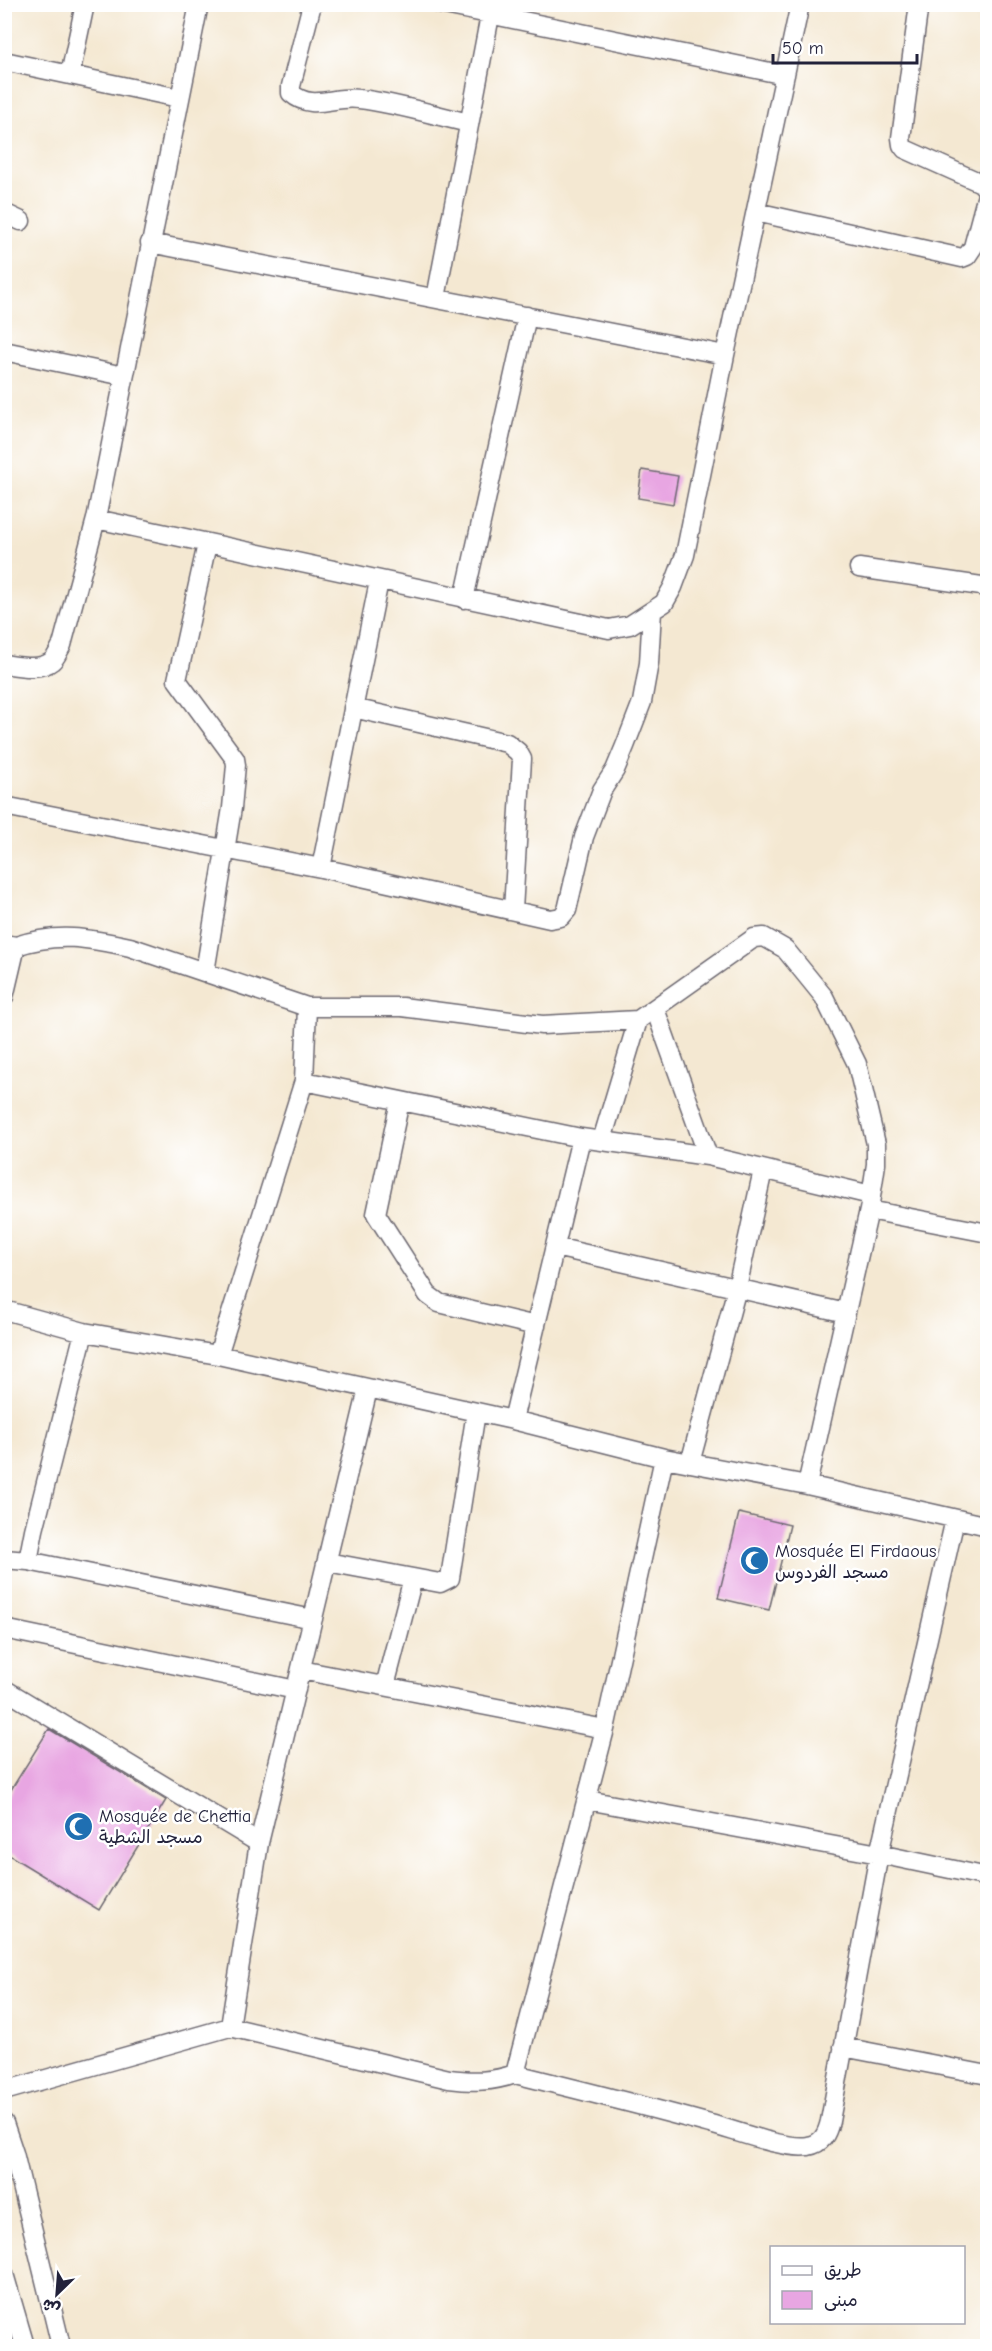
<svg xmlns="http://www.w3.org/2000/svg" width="992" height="2351" font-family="'Comic Neue','Playpen Sans Arabic',sans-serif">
	<rect width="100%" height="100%" fill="#fff"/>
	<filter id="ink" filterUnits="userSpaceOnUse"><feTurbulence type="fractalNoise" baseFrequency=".0167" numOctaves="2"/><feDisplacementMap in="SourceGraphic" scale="12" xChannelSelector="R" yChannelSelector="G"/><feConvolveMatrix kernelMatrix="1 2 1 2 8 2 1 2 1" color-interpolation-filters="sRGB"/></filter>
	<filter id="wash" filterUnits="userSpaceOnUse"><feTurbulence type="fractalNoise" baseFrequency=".008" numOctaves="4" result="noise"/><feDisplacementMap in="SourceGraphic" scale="24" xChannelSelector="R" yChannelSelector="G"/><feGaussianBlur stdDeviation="1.35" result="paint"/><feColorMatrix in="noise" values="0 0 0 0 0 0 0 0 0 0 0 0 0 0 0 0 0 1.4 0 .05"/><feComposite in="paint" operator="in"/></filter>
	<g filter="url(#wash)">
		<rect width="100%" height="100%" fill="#f4e8d2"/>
		<g id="blocks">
			<path fill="#e8a6e2" d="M 642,470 L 678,476 L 673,504 L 638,498 Z
				M 739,1513 L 790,1525 L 769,1610 L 718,1598 Z
				M 49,1729 L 166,1800 L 99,1910 L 4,1852 L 4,1801 Z"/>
		</g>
	</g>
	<g filter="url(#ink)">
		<use href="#blocks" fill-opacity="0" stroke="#6c6770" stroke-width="1.5"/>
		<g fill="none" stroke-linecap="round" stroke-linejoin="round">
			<defs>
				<path id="minor" d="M 199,4 L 96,519 L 609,629 L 630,625 L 664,603 L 673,587 L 685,555 L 725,355 L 800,4
					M 312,4 L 291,86 L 291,93 C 313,112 334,95 359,99 C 396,103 433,115 469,123
					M 440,4 L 785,75
					M 919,4 L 901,138 L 902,145 L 905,149 L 981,183 L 988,191
					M 4,61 L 179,98
					M 70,75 L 85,4
					M 756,212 L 962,258 L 967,256 L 973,247 L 988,191
					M 4,213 L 21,221
					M 150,243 L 725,355
					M 436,298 L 492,5
					M 4,351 L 124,376
					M 859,568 L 988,587
					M 464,599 L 527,316
					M 4,664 C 18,666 40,671 52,661 C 56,658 59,650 62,645 L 96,519
					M 353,708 L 507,743 L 518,752 L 522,759 L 513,910
					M 4,806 L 321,868 L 550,919 L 561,917 L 567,910 L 584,837 L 602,790 L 615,770 L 625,746 L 642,702 L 649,663 L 652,611
					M 321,868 L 379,581
					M 4,944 L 16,946 L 4,997
					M 16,946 C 57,932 88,938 130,947 L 307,1007 L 304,1081
					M 205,972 L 232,808 L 236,765 L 235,759 L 177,680 L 207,544
					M 307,1007 L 402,1007 L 542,1025 L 638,1020
					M 655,1009 L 708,1156
					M 400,1101 L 376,1214 L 428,1295 L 439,1303 L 536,1326
					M 602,1140 L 638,1020 L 754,938 L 764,937 L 785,949 L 824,997 L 857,1064 L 876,1144 L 876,1164 L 869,1210
					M 555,1247 L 846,1313
					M 4,1310 L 84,1332 L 218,1355 L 513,1420 L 664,1458 L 807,1485 L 988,1526
					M 218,1355 L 304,1081 L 581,1138 L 708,1156 L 871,1195
					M 513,1420 L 581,1138
					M 690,1463 L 737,1288 L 763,1170
					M 807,1485 L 869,1210 L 988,1233
					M 4,1559 L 28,1561 L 313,1619
					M 28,1561 L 34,1530 L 84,1332
					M 327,1562 L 440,1583 L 450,1578 L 476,1412
					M 4,1629 L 296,1690
					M 301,1670 L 605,1729
					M 385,1686 L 413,1578
					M 4,1689 L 259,1843
					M 587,1800 L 879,1854 L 988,1877
					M 230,2027 L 259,1843 L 368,1389
					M 843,2047 L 988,2075
					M 515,2074 C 580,2090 645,2106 710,2124 C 734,2130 785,2150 808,2146 C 822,2144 827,2134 830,2121 L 879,1854 L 955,1519
					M 4,2091 L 230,2027 L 449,2079 C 473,2082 492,2082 515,2074 L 605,1729 L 664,1458
					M 4,2123 L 14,2153 L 61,2346
					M 4,2274 L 25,2346"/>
			</defs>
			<use href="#minor" stroke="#6c6770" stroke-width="21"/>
			<use href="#minor" stroke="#fff" stroke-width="18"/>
		</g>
	</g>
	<defs>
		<symbol id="mosque-disc" viewBox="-11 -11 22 22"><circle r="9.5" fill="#1f6fb2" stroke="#fff"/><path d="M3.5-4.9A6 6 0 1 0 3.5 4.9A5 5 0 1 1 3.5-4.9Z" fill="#fff"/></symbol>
	</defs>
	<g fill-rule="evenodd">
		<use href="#mosque-disc" x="738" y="1544" width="33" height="33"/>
		<use href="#mosque-disc" x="62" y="1810" width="33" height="33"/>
	</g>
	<g text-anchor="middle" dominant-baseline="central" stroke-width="5" stroke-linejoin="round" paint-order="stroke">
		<g font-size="18" fill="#22223b" stroke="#fff" text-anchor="start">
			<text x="775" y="1551">Mosquée El Firdaous<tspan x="775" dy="21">مسجد الفردوس</tspan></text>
			<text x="99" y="1816">Mosquée de Chettia<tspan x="99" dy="21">مسجد الشطية</tspan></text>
		</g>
	</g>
	<rect width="992" height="2351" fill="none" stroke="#fff" stroke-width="24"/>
	<rect x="770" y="2246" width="195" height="78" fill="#ffffff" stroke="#a7a7b1" stroke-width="1.5"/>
	<rect x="782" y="2266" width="30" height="9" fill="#ffffff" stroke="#a7a7b1" stroke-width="1.5"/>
	<text x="824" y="2276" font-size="18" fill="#22223b">طريق</text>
	<rect x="782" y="2291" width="30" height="18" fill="#e8a6e2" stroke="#a7a7b1" stroke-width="1.5"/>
	<text x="824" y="2306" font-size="18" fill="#22223b">مبنى</text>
	<g transform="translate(57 2294) rotate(205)" stroke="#ffffff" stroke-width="4.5" paint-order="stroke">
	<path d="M0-4.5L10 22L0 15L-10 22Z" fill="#22223b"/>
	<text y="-9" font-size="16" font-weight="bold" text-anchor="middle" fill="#22223b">ش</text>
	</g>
	<path d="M773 54v9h144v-9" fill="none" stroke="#22223b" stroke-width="3"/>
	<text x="782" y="54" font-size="18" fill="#22223b" stroke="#ffffff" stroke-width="4.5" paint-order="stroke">50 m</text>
</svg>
